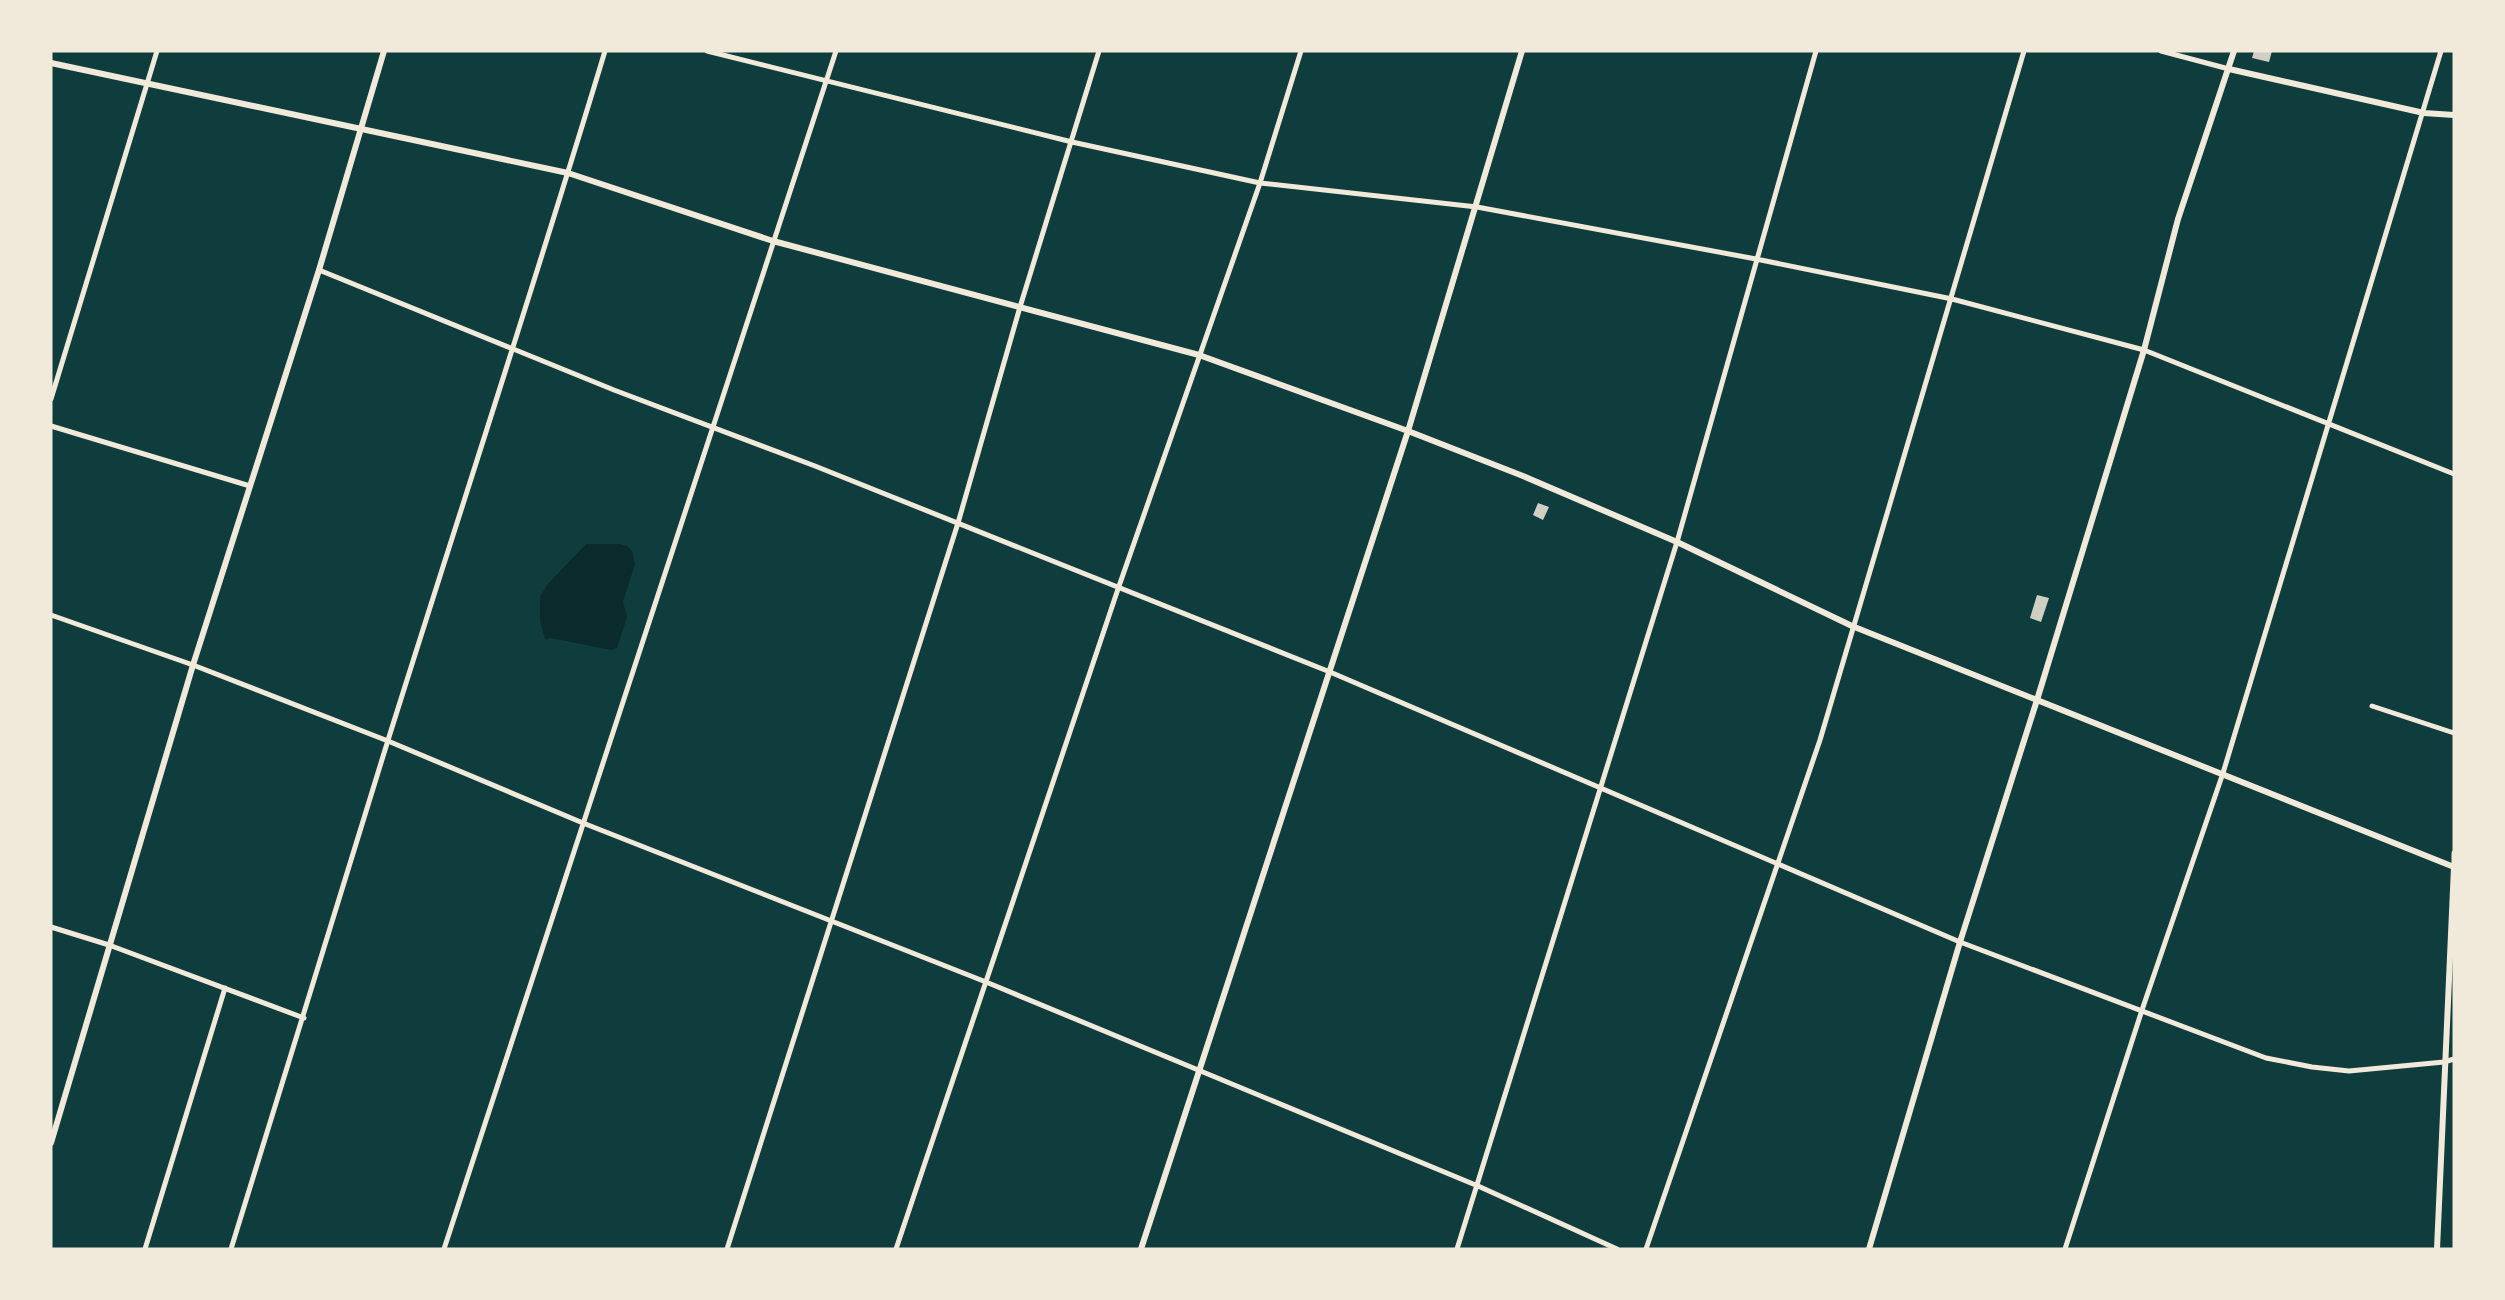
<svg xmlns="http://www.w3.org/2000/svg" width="2505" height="1300" font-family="Manrope,sans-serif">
	<rect width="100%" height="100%" fill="#0f3d3e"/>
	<path fill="#0a2a2b" d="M 586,544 L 620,544 L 627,546 L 632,551 L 635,564 L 623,602 L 627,617 L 617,648 L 611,650 L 551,638 L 545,639 L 540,621 L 540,597 L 547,585 Z"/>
	<path fill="#cfcfc3" d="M 2254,51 L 2272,51 L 2269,62 L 2252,58 Z
		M 1538,503 L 1549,507 L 1543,520 L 1533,515 Z
		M 2037,595 L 2049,598 L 2041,622 L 2030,618 Z"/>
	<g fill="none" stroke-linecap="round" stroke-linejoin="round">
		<path stroke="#f1e9da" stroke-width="5" d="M 707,51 L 1072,142 L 1260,183 L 1477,207 L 1756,259 L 1952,299 L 2144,350 L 2454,474
			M 2161,51 L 2229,69
			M 319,270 L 614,390 L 815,466 L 1330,672 L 1960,942 L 2266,1058 L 2312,1067 L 2349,1071 L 2444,1062 L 2454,1059
			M 51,399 L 157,51
			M 51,426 L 250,486
			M 51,615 L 193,665 L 388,741 L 583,823 L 986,982 L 1478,1186 L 1617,1249
			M 2372,706 L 2454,733
			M 2454,853 L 2454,867
			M 51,927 L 109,945 L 304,1018
			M 145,1249 L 225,988
			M 231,1249 C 285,1079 335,907 389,737 C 461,508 536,280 605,51
			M 444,1249 L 836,51
			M 727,1249 L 958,523 L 1020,307 L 1099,51
			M 896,1249 L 1118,589 L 1260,183 L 1301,51
			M 1457,1249 L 1677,542 L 1816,51
			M 1646,1249 L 1820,740 L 2024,51
			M 2065,1249 L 2142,1010 L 2223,773 L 2441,51"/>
		<path stroke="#f1e9da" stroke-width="6" d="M 51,63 L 568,173 L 773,241 L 1199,355 L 1408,431 L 1523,476 L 1677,542 L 1852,626 L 2454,867 L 2437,1249
			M 2229,69 L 2424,113 L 2454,115
			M 51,1143 L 193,665 L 319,270 L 384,51
			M 1141,1249 L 1408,431 L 1522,51
			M 1869,1249 L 1960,942 L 2037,700 L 2144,350 L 2178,219 L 2234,51"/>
	</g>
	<rect width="2505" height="1300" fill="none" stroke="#f1e9da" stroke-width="105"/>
</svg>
